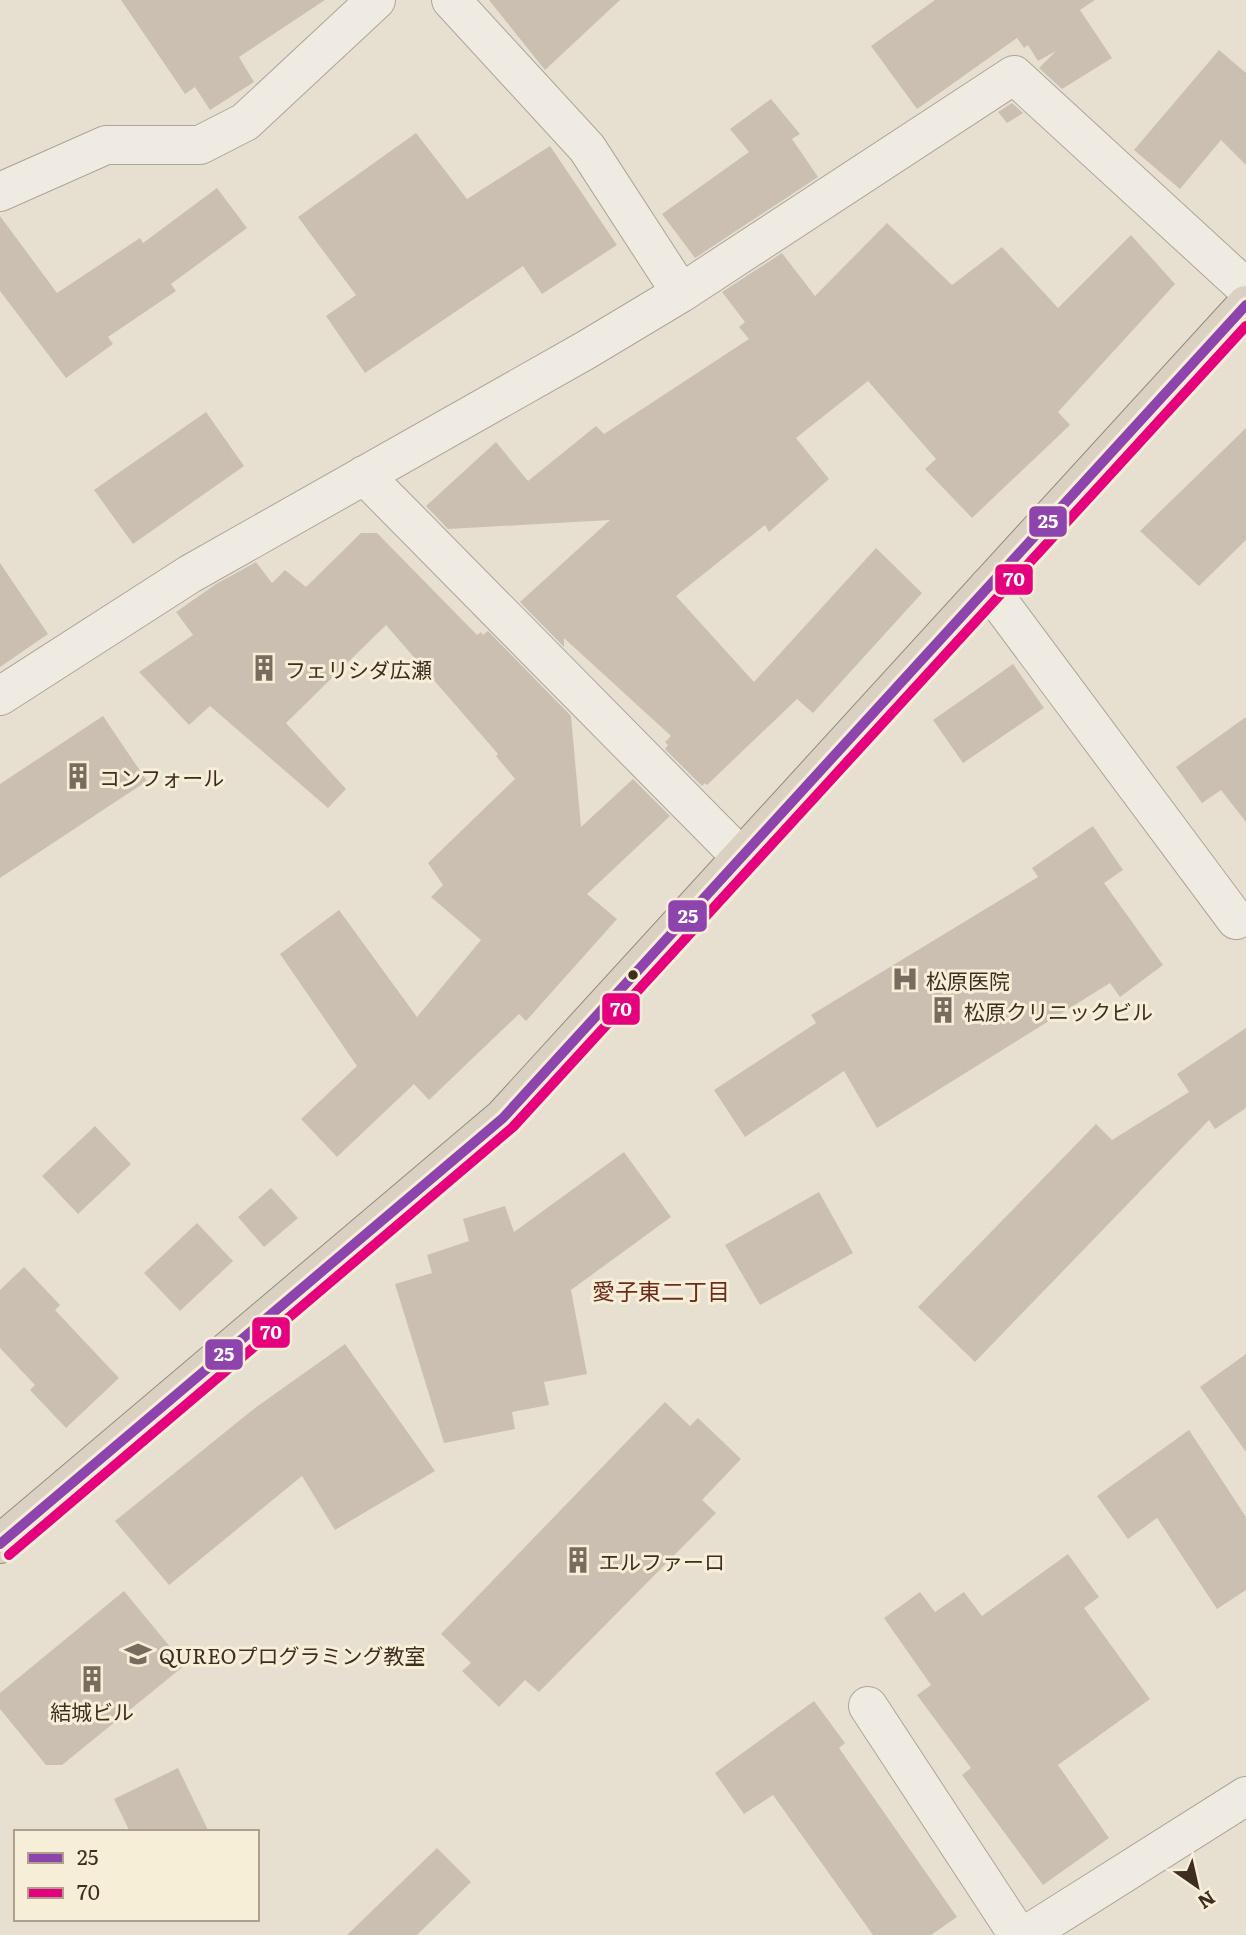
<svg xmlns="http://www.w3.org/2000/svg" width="1246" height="1935" font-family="Literata,'Noto Sans JP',serif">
	<rect width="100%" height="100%" fill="#e7e0d1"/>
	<path fill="#cbbfb2" d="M 121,0 L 325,0 L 239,57 L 254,82 L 210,110 L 195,87 L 185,94 Z
		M 489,0 L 620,0 L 545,70 Z
		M 935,0 L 1095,0 L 1080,10 L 1112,58 L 1062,89 L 1039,68 L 1056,51 L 1038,61 L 1028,45 L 1024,48 L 1017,38 L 917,109 L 871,46 Z
		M 1219,50 L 1246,73 L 1246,165 L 1221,140 L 1180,189 L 1134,150 Z
		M 771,99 L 800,134 L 792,139 L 818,177 L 695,258 L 662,214 L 749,152 L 730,129 Z
		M 1012,103 L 1023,113 L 1007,123 L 998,112 Z
		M 416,133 L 467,199 L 550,146 L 617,245 L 542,294 L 523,266 L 365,373 L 326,316 L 356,295 L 298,217 Z
		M 217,188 L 247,228 L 171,284 L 176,291 L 108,337 L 113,344 L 66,378 L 0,291 L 0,216 L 57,293 L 140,238 L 143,243 Z
		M 887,223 L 952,285 L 1002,247 L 1058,308 L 1131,235 L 1175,284 L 1058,412 L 1070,425 L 972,518 L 925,469 L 936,459 L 868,381 L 796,438 L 829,479 L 769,532 L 765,525 L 676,596 L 754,682 L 876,548 L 922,593 L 813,713 L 797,699 L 707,785 L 705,783 L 702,786 L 665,749 L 668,745 L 665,742 L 671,736 L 564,638 L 564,647 L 520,602 L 610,520 L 448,529 L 426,506 L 496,442 L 528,481 L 596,426 L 604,434 L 749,339 L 739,327 L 745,322 L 722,292 L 782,253 L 815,296 Z
		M 206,412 L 244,466 L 133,544 L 94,490 Z
		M 1246,428 L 1246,540 L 1199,586 L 1140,531 Z
		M 361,533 L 377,533 L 477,635 L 481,632 L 483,635 L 488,631 L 571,716 L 581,827 L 633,779 L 670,816 L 587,894 L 617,919 L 526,1021 L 519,1014 L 429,1100 L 414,1084 L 337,1157 L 301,1119 L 357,1066 L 280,954 L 339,910 L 417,1017 L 481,940 L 431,897 L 443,885 L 428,863 L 515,779 L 496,756 L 498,754 L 386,625 L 286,723 L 346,789 L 328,808 L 210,706 L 189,725 L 139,672 L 193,635 L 176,612 L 216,584 L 256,562 L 272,583 L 285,570 L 306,587 Z
		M 0,563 L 48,634 L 0,667 Z
		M 1013,664 L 1044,708 L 963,763 L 933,720 Z
		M 103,716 L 147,781 L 0,878 L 0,784 Z
		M 1246,717 L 1246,822 L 1221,790 L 1202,803 L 1176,767 Z
		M 1093,826 L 1123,870 L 1104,883 L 1163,965 L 1120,997 L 1110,983 L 877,1128 L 844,1071 L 745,1137 L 714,1090 L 816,1023 L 811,1015 L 1038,877 L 1032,868 Z
		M 1246,1028 L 1246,1108 L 1215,1129 L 1209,1120 L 975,1362 L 918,1307 L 1096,1124 L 1112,1140 L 1189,1092 L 1177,1074 Z
		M 95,1126 L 131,1164 L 78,1214 L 42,1176 Z
		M 624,1152 L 671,1217 L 571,1290 L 587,1374 L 544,1382 L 549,1405 L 512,1412 L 515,1429 L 444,1443 L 395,1284 L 432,1273 L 427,1255 L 469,1241 L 463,1219 L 505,1206 L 514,1232 Z
		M 271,1188 L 298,1218 L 264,1247 L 238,1217 Z
		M 819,1192 L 853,1253 L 760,1305 L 725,1245 Z
		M 197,1223 L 233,1261 L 180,1311 L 144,1273 Z
		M 24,1267 L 60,1305 L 55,1310 L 119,1378 L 66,1428 L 30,1390 L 35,1385 L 0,1348 L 0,1290 Z
		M 345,1344 L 435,1471 L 335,1530 L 302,1476 L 169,1585 L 115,1521 L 255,1408 Z
		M 1246,1354 L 1246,1452 L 1200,1387 Z
		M 665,1402 L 690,1426 L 698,1418 L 741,1459 L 702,1500 L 716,1513 L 539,1692 L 525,1680 L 499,1707 L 462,1671 L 471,1663 L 441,1634 Z
		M 1189,1430 L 1246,1517 L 1246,1590 L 1217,1609 L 1157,1518 L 1128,1539 L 1097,1496 Z
		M 1068,1554 L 1099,1597 L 1084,1608 L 1150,1699 L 1058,1765 L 1109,1838 L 1043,1885 L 962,1775 L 971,1768 L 917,1695 L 931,1685 L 884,1618 L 920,1592 L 935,1612 L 964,1592 L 982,1616 Z
		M 124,1591 L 185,1665 L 62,1765 L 46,1765 L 0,1709 L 0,1693 Z
		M 814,1701 L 845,1743 L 839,1748 L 957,1917 L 931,1935 L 873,1935 L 773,1795 L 744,1814 L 715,1773 Z
		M 178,1768 L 209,1832 L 130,1832 L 114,1799 Z
		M 437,1848 L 471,1882 L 417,1935 L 347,1935 Z"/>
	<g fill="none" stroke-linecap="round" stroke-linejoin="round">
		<defs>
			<path id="street" d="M 451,0 L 587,148 L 681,293
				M 0,192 L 106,145 L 200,145 L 245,122 L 376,0
				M 364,475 L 741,857
				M 988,587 L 1236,920
				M 0,696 L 190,574 L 586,350 L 681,293 L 1014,75 L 1246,288
				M 868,1706 L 1018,1935
				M 1026,1935 L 1246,1796"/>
			<path id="highway" d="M 0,1544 L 503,1118 L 1246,305"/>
		</defs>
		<use href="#street" stroke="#ada599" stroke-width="40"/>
		<use href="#highway" stroke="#928b80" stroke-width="40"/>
		<use href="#street" stroke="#efebe3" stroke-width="38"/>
		<use href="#highway" stroke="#dad1c2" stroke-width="38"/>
		<defs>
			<path id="bus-1" d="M 0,1544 L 503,1118 L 1246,305"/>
			<path id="bus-2" d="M 9,1555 L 513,1127 L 1246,326"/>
		</defs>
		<use href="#bus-1" stroke="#f7eed8" stroke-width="16"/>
		<use href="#bus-2" stroke="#f7eed8" stroke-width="16"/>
		<use href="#bus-1" stroke="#8e44ad" stroke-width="10"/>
		<use href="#bus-2" stroke="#e5007d" stroke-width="10"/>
	</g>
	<defs>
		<symbol id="building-bare" viewBox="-9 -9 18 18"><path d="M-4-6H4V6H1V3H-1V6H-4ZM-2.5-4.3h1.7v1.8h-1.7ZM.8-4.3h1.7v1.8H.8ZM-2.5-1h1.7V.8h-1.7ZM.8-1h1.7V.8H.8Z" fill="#786c5e" stroke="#f7eed8" stroke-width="2.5" paint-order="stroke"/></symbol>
		<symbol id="hospital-bare" viewBox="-9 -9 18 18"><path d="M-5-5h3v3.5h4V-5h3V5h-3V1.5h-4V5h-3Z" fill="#786c5e" stroke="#f7eed8" stroke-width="2.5" paint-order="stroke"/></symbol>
		<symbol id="school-bare" viewBox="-9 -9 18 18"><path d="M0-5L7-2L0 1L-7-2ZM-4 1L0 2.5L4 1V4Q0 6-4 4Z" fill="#786c5e" stroke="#f7eed8" stroke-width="2.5" paint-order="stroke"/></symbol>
	</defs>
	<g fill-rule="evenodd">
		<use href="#building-bare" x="245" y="649" width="38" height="38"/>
		<use href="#building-bare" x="59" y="757" width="38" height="38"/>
		<use href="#hospital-bare" x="886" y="960" width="38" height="38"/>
		<use href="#building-bare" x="924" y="991" width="38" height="38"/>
		<use href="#building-bare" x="559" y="1541" width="38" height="38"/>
		<use href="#school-bare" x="119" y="1635" width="38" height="38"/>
		<use href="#building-bare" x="73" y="1660" width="38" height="38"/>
	</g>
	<circle fill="#3d2e20" stroke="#f7eed8" stroke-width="2.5" cx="633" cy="975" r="6"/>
	<g text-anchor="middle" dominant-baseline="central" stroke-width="6" stroke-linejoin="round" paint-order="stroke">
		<g font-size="21" fill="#3d2e20" stroke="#f7eed8" text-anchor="start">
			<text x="285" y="668">フェリシダ広瀬</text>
			<text x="99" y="776">コンフォール</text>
			<text x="926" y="979">松原医院</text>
			<text x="964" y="1010">松原クリニックビル</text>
			<text x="599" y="1560">エルファーロ</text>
			<text x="159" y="1654">QUREOプログラミング教室</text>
			<text x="92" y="1710" text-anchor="middle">結城ビル</text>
		</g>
		<g font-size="23" fill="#6b2e1e" stroke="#f7eed8">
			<text x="661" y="1290">愛子東二丁目</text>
		</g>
	</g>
	<g stroke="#f7eed8" stroke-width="2.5">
		<rect x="1028" y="505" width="40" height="33" rx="7" fill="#8e44ad"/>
		<rect x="994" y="563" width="40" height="33" rx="7" fill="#e5007d"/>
		<rect x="667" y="899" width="41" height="34" rx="7" fill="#8e44ad"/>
		<rect x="601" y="992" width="40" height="34" rx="7" fill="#e5007d"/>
		<rect x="251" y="1316" width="40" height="33" rx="7" fill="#e5007d"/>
		<rect x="204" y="1338" width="40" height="33" rx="7" fill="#8e44ad"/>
	</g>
	<g font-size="19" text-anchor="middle" font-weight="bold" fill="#fff">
		<text x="1048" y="528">25</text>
		<text x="1014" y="586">70</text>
		<text x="688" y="923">25</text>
		<text x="621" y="1016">70</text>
		<text x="271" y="1339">70</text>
		<text x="224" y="1361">25</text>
	</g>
	<rect x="14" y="1830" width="245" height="91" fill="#f7eed8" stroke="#ada18e" stroke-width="2"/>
	<rect x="28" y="1853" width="35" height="10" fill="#8e44ad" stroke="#ada18e" stroke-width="2"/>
	<text x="77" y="1865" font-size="21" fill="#3d2e20">25</text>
	<rect x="28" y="1888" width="35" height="10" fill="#e5007d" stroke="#ada18e" stroke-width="2"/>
	<text x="77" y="1900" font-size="21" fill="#3d2e20">70</text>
	<g transform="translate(1197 1886) rotate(146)" stroke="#f7eed8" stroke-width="5" paint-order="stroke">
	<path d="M0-5L12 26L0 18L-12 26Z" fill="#3d2e20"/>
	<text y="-10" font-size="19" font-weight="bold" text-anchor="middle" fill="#3d2e20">N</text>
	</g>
</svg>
